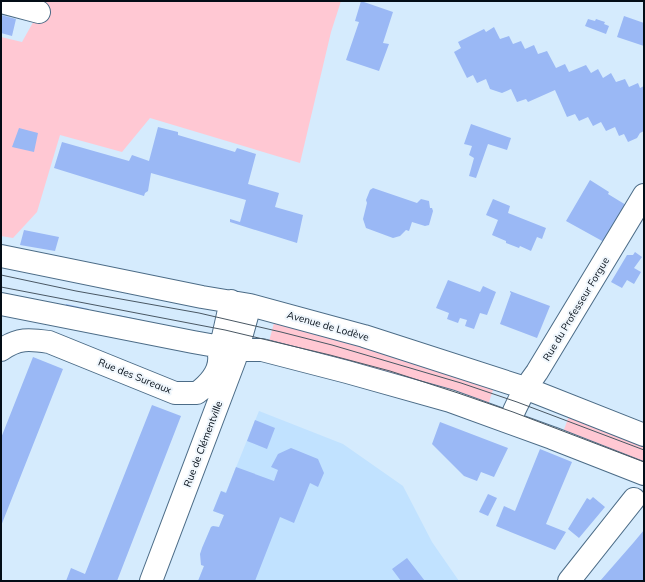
<svg xmlns="http://www.w3.org/2000/svg" width="645" height="582" font-family="Mulish,sans-serif">
	<rect width="100%" height="100%" fill="#d5ebfd"/>
	<path fill="#c1e2ff" d="M 259,411 L 343,444 L 403,486 L 432,542 L 459,581 L 198,581 L 204,566 L 202,548 L 211,527 L 213,526 L 219,527 L 224,515 L 213,511 L 221,491 L 226,492 Z"/>
	<path fill="#ffc8d3" d="M 45,1 L 341,1 L 331,32 L 300,163 L 150,118 L 122,152 L 60,135 L 37,212 L 13,238 L 1,236 L 1,37 L 22,42 Z
		M 274,323 L 391,354 L 494,387 L 487,408 L 268,345 Z
		M 569,416 L 644,444 L 644,466 L 562,435 Z"/>
	<path fill="#9ab8f5" d="M 361,1 L 393,12 L 383,43 L 389,44 L 379,71 L 346,60 L 359,22 L 355,21 Z
		M 1,15 L 16,19 L 12,36 L 1,33 Z
		M 624,16 L 644,23 L 644,46 L 617,37 Z
		M 588,19 L 595,21 L 596,19 L 605,22 L 604,24 L 609,26 L 606,34 L 585,26 Z
		M 494,27 L 500,39 L 509,36 L 513,44 L 521,41 L 525,49 L 534,45 L 538,54 L 547,51 L 556,68 L 565,64 L 569,72 L 586,65 L 591,73 L 598,69 L 603,78 L 611,73 L 616,82 L 625,79 L 629,87 L 638,83 L 640,88 L 644,86 L 644,131 L 640,133 L 637,138 L 628,142 L 624,134 L 619,136 L 615,127 L 606,131 L 601,122 L 593,126 L 588,117 L 579,121 L 575,114 L 567,117 L 555,90 L 528,102 L 526,99 L 517,102 L 511,89 L 502,93 L 490,89 L 486,79 L 477,83 L 473,75 L 467,78 L 454,52 L 461,48 L 458,42 L 484,29 L 486,32 Z
		M 471,124 L 511,138 L 507,150 L 488,144 L 476,178 L 469,176 L 474,158 L 469,155 L 472,146 L 464,144 Z
		M 158,127 L 178,132 L 178,135 L 235,152 L 237,148 L 256,154 L 248,184 L 279,193 L 275,207 L 303,215 L 297,243 L 230,222 L 230,219 L 240,222 L 246,200 L 151,173 L 148,191 L 145,193 L 144,196 L 54,168 L 62,142 L 129,161 L 132,155 L 149,161 Z
		M 19,128 L 38,133 L 34,152 L 12,147 Z
		M 590,180 L 609,192 L 608,194 L 626,205 L 604,242 L 566,221 Z
		M 373,188 L 417,203 L 421,199 L 429,201 L 430,208 L 432,208 L 433,211 L 429,225 L 425,226 L 412,222 L 409,231 L 406,230 L 400,236 L 393,238 L 366,228 L 363,219 L 367,203 L 366,200 L 370,190 Z
		M 493,199 L 510,206 L 508,213 L 546,228 L 542,239 L 537,237 L 531,251 L 520,246 L 519,248 L 506,243 L 506,241 L 492,235 L 498,220 L 486,215 Z
		M 24,230 L 59,237 L 55,251 L 20,245 Z
		M 635,252 L 642,257 L 634,268 L 641,272 L 634,284 L 627,280 L 622,288 L 611,282 L 627,255 L 633,255 Z
		M 448,280 L 480,292 L 483,286 L 496,292 L 487,315 L 480,313 L 474,329 L 465,326 L 467,320 L 460,318 L 458,323 L 447,319 L 449,313 L 436,308 Z
		M 510,291 L 550,306 L 537,338 L 500,324 L 511,293 L 510,292 Z
		M 66,304 L 89,309 L 89,315 L 64,310 Z
		M 118,315 L 142,320 L 141,325 L 117,320 Z
		M 33,357 L 63,369 L 1,526 L 1,438 Z
		M 152,405 L 181,416 L 117,581 L 66,581 L 71,568 L 85,574 Z
		M 255,420 L 275,428 L 267,449 L 247,441 Z
		M 440,422 L 508,448 L 494,477 L 481,472 L 477,481 L 464,476 L 432,444 Z
		M 291,448 L 318,459 L 324,473 L 318,487 L 310,483 L 294,523 L 280,517 L 255,581 L 198,581 L 204,566 L 201,565 L 200,554 L 202,548 L 211,527 L 213,526 L 219,527 L 224,515 L 213,511 L 221,491 L 226,493 L 236,467 L 274,481 L 278,470 L 271,467 L 278,454 Z
		M 540,449 L 572,462 L 546,524 L 566,532 L 555,550 L 496,526 L 504,506 L 515,511 Z
		M 488,494 L 497,498 L 488,516 L 479,512 Z
		M 593,497 L 605,507 L 579,538 L 568,529 L 587,498 L 590,500 Z
		M 644,530 L 644,581 L 600,581 L 634,542 Z
		M 407,558 L 425,581 L 401,581 L 392,569 Z"/>
	<g fill="none" stroke-linecap="round" stroke-linejoin="round">
		<defs>
			<path id="minor" d="M 1,2 L 39,12
				M 1,256 L 202,297 L 250,305 L 364,336 L 525,388 L 644,435
				M 1,304 L 193,342 L 238,350 L 262,350 L 347,372 L 450,401 L 552,438 L 644,474
				M 1,350 C 18,338 29,339 49,342 L 175,393 L 197,393 C 209,384 221,371 219,355 L 231,301
				M 510,422 C 516,403 525,388 537,372 L 644,195
				M 151,581 L 235,359 L 250,305
				M 569,581 L 634,499"/>
		</defs>
		<use href="#minor" stroke="#4c6c87" stroke-width="24"/>
		<use href="#minor" stroke="#fff" stroke-width="22"/>
		<path stroke="#495763" stroke-width="1" d="M 1,275 L 76,291 L 199,313 L 281,332 L 332,345 L 461,383 L 517,402 L 644,450
			M 1,287 L 225,330 L 330,355 L 390,371 L 458,393 L 513,412 L 644,462"/>
	</g>
	<g text-anchor="middle" dominant-baseline="central" stroke-width="4" stroke-linejoin="round" paint-order="stroke">
		<g font-size="10" fill="#030d17" stroke="#eff6fc">
			<text transform="translate(576 309) rotate(-59)">Rue du Professeur Forgue</text>
			<text transform="translate(328 326) rotate(16)">Avenue de Lodève</text>
			<text transform="translate(135 376) rotate(22)">Rue des Sureaux</text>
			<text transform="translate(203 444) rotate(-69)">Rue de Clémentville</text>
		</g>
	</g>
	<rect width="645" height="582" fill="none" stroke="#030d17" stroke-width="4"/>
</svg>
